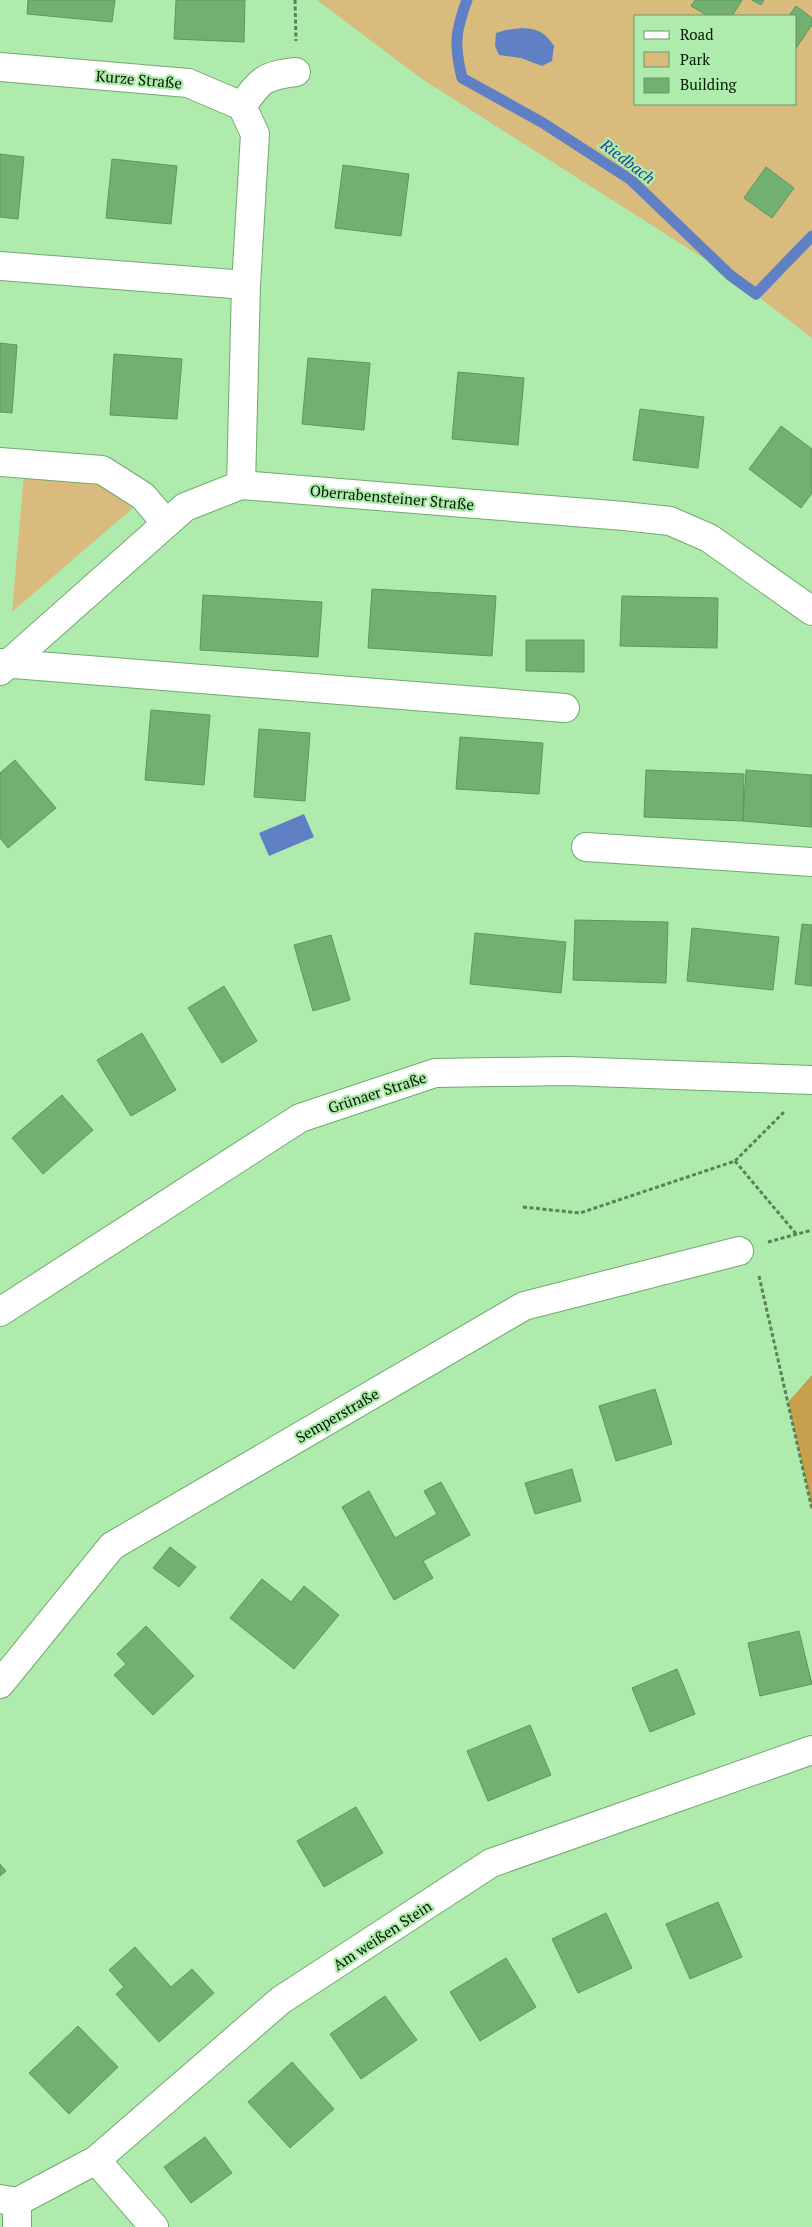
<svg xmlns="http://www.w3.org/2000/svg" width="812" height="2227" font-family="'PT Serif',serif">
	<rect width="100%" height="100%" fill="#afebac"/>
	<path fill="#dabb7e" fill-rule="evenodd" d="M 317,0 L 812,0 L 812,338 L 730,275 L 422,79 ZM 636,16 L 796,16 L 796,104 L 636,104 Z
		M 24,474 L 97,482 L 133,508 L 12,612 Z"/>
	<path fill="#c79f4d" d="M 812,1375 L 812,1509 L 788,1402 Z"/>
	<path fill="#5f80c4" d="M 522,28 C 538,29 545,32 554,46 L 552,61 L 542,66 L 521,58 L 499,55 L 495,46 L 496,33 L 506,30 Z
		M 304,814 L 314,837 L 269,856 L 259,833 Z"/>
	<g fill="none" stroke-linecap="round" stroke-linejoin="round">
		<path stroke="#5f80c4" stroke-width="11" d="M 467,0 C 455,32 454,45 462,78 L 543,123 L 631,180 L 730,275 L 756,294 L 812,236"/>
	</g>
	<path fill="#72b071" stroke="#5d965c" d="M 28,0 L 115,0 L 112,22 L 27,14 Z
		M 176,0 L 245,0 L 244,42 L 174,39 Z
		M 695,0 L 742,0 L 732,16 L 708,16 L 691,6 Z
		M 752,0 L 764,0 L 761,5 Z
		M 796,6 L 812,18 L 812,25 L 796,48 L 796,16 L 789,16 Z
		M 0,154 L 24,157 L 18,219 L 0,217 Z
		M 112,159 L 177,166 L 171,224 L 106,218 Z
		M 343,165 L 409,174 L 401,236 L 335,228 Z
		M 766,167 L 794,188 L 772,218 L 744,198 Z
		M 0,343 L 17,345 L 12,413 L 0,412 Z
		M 114,354 L 182,359 L 177,419 L 110,415 Z
		M 308,358 L 370,363 L 364,430 L 302,424 Z
		M 458,372 L 524,378 L 518,445 L 452,439 Z
		M 640,409 L 704,417 L 698,468 L 633,460 Z
		M 781,426 L 812,449 L 812,493 L 801,508 L 749,469 Z
		M 372,589 L 496,596 L 492,656 L 368,648 Z
		M 203,595 L 322,602 L 318,657 L 200,650 Z
		M 622,596 L 718,598 L 717,648 L 620,646 Z
		M 526,640 L 584,640 L 584,672 L 526,671 Z
		M 151,710 L 210,715 L 204,785 L 145,780 Z
		M 259,729 L 310,733 L 305,801 L 254,797 Z
		M 460,737 L 543,743 L 539,794 L 456,789 Z
		M 15,760 L 56,808 L 8,848 L 0,838 L 0,773 Z
		M 646,770 L 744,774 L 743,821 L 644,817 Z
		M 746,770 L 812,775 L 812,827 L 743,821 Z
		M 575,920 L 668,922 L 666,983 L 573,980 Z
		M 802,924 L 812,925 L 812,986 L 795,984 Z
		M 692,928 L 779,937 L 773,990 L 687,981 Z
		M 475,933 L 566,942 L 561,993 L 470,984 Z
		M 331,935 L 350,1000 L 313,1011 L 294,945 Z
		M 224,986 L 257,1041 L 222,1063 L 188,1008 Z
		M 142,1033 L 176,1090 L 131,1116 L 97,1060 Z
		M 62,1095 L 93,1130 L 43,1174 L 12,1138 Z
		M 655,1389 L 672,1444 L 616,1461 L 599,1406 Z
		M 572,1469 L 581,1501 L 535,1514 L 525,1483 Z
		M 441,1482 L 470,1535 L 423,1561 L 433,1578 L 394,1600 L 342,1507 L 369,1491 L 395,1538 L 437,1514 L 424,1491 Z
		M 170,1547 L 196,1567 L 179,1587 L 153,1568 Z
		M 262,1579 L 291,1602 L 304,1586 L 339,1615 L 294,1669 L 230,1618 Z
		M 146,1626 L 194,1676 L 153,1715 L 114,1675 L 126,1664 L 117,1654 Z
		M 799,1631 L 812,1684 L 760,1696 L 748,1643 Z
		M 677,1669 L 695,1714 L 650,1732 L 632,1688 Z
		M 530,1725 L 551,1775 L 488,1801 L 467,1751 Z
		M 356,1807 L 383,1853 L 324,1887 L 297,1841 Z
		M 0,1864 L 6,1871 L 0,1876 Z
		M 718,1902 L 742,1957 L 690,1979 L 666,1924 Z
		M 606,1913 L 632,1968 L 578,1993 L 552,1939 Z
		M 135,1947 L 171,1987 L 192,1969 L 214,1993 L 159,2042 L 116,1994 L 124,1987 L 109,1970 Z
		M 506,1958 L 536,2007 L 480,2041 L 450,1992 Z
		M 385,1996 L 417,2040 L 361,2079 L 330,2034 Z
		M 78,2026 L 118,2067 L 69,2114 L 29,2073 Z
		M 292,2062 L 334,2109 L 290,2148 L 248,2102 Z
		M 205,2137 L 232,2173 L 191,2203 L 164,2167 Z"/>
	<g fill="none" stroke-linecap="round" stroke-linejoin="round">
		<defs>
			<path id="minor" d="M 0,67 L 188,83 L 242,106 L 255,134 L 246,285 L 241,485
				M 242,106 C 261,79 264,76 296,72
				M 0,266 L 246,285
				M 0,462 L 102,470 L 143,496 L 165,522
				M 0,663 L 565,708
				M 0,671 L 185,507 L 241,485 L 624,516 L 670,521 L 709,538 L 812,611
				M 586,847 L 812,862
				M 0,1312 L 300,1118 L 435,1073 L 567,1071 L 812,1080
				M 0,1684 L 112,1546 L 524,1306 L 739,1251
				M 96,2160 L 154,2227
				M 0,2199 L 17,2202 L 96,2160 L 281,2000 L 491,1863 L 812,1750
				M 17,2202 L 17,2227"/>
		</defs>
		<use href="#minor" stroke="#70aa6e" stroke-width="30"/>
		<path stroke="#598258" stroke-width="3" stroke-dasharray="4 2.5" stroke-linecap="butt" d="M 295,0 L 296,41
			M 735,1161 L 797,1235
			M 523,1207 L 580,1213 L 735,1161 L 785,1111
			M 768,1242 L 812,1230
			M 759,1276 L 812,1509"/>
		<use href="#minor" stroke="#fff" stroke-width="28"/>
	</g>
	<g text-anchor="middle" dominant-baseline="central" stroke-width="4.5" stroke-linejoin="round" paint-order="stroke">
		<g font-size="15" fill="#021803" stroke="#afebac">
			<text transform="translate(139 79) rotate(5)">Kurze Straße</text>
			<text transform="translate(392 497) rotate(5)">Oberrabensteiner Straße</text>
			<text transform="translate(377 1092) rotate(-18)">Grünaer Straße</text>
			<text transform="translate(337 1415) rotate(-30)">Semperstraße</text>
			<text transform="translate(382 1935) rotate(-33)">Am weißen Stein</text>
		</g>
		<g font-size="16" font-style="italic" fill="#204496" stroke="#afebac">
			<text transform="translate(628 161) rotate(37)">Riedbach</text>
		</g>
	</g>
	<rect x="634" y="15" width="162" height="90" fill="#afebac" stroke="#6a9768"/>
	<rect x="644" y="31" width="25" height="8" fill="#ffffff" stroke="#6a9768"/>
	<text x="680" y="40" font-size="15" fill="#021803">Road</text>
	<rect x="644" y="52" width="25" height="15" fill="#dabb7e" stroke="#6a9768"/>
	<text x="680" y="65" font-size="15" fill="#021803">Park</text>
	<rect x="644" y="78" width="25" height="15" fill="#72b071" stroke="#6a9768"/>
	<text x="680" y="90" font-size="15" fill="#021803">Building</text>
</svg>
